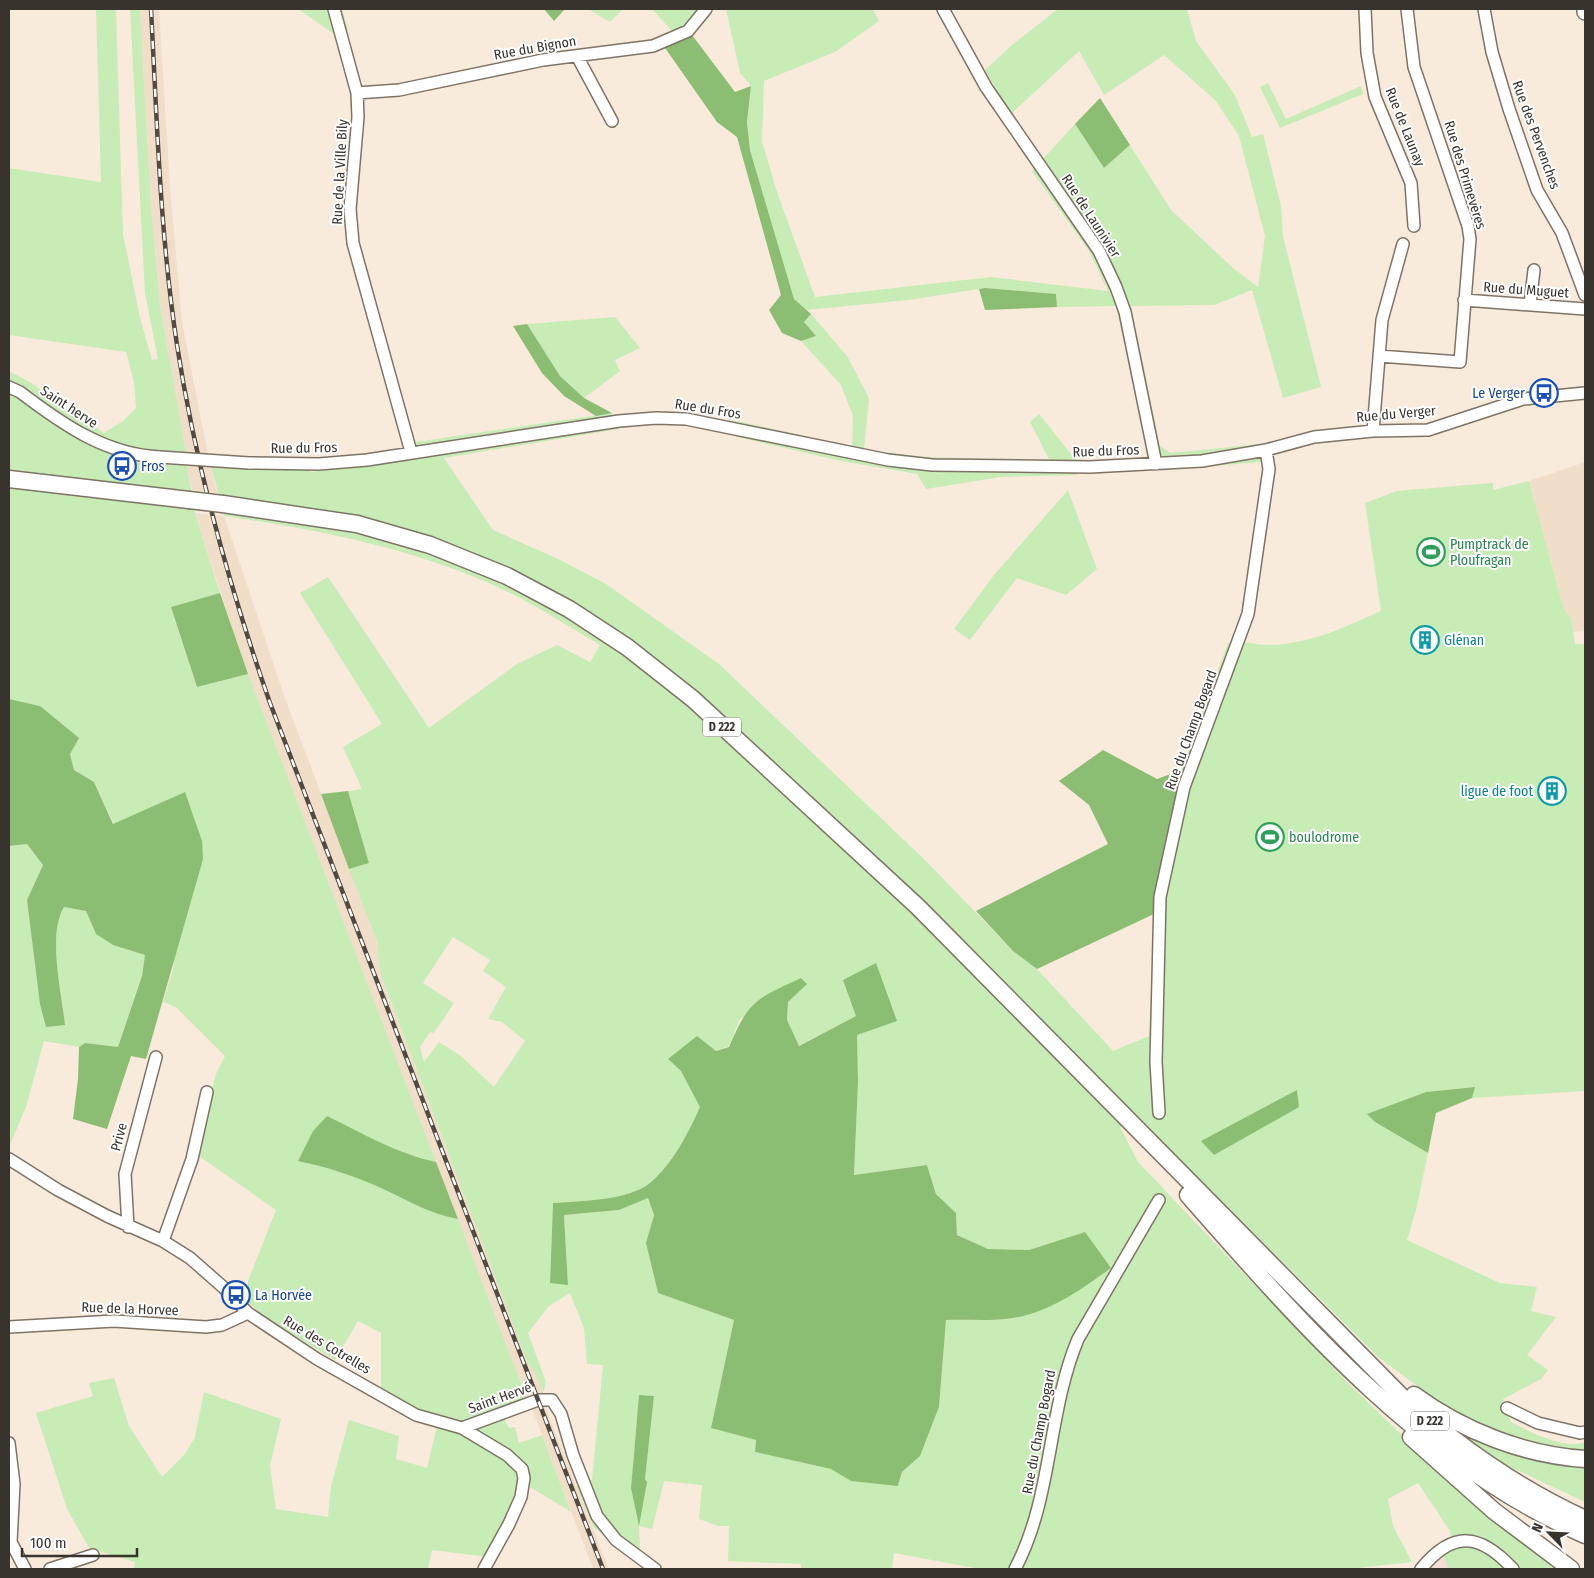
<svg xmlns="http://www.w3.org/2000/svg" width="1594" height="1578" font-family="'Fira Sans Condensed',sans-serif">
	<rect width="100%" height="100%" fill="#f9ebdb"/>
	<path fill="#f5ded3" d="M 1443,1554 L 1448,1569 L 1426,1569 Z"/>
	<path fill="#f1dec9" d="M 140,9 L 159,9 L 170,187 L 182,322 L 208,454 L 186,453 L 160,305 L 151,206 Z
		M 1585,462 L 1585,631 L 1573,632 L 1571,618 L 1564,610 L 1529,481 Z
		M 187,465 L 211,466 L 217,493 L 192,490 Z
		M 195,513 L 224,516 L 286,701 L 377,941 L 380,973 L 529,1365 L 534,1369 L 543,1393 L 527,1399 L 244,664 Z
		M 544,1403 L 609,1569 L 593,1569 L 531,1406 Z"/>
	<path fill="#c7ecb6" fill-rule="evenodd" d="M 96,9 L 116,9 L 123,234 L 140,318 L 152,360 L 158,359 L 145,293 L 130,9 L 140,9 L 151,206 L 160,305 L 186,453 L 156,450 L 160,463 L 187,465 L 195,513 L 220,593 L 171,607 L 197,687 L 248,674 L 436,1162 C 398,1154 362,1133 327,1116 L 298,1161 C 327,1167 356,1176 383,1189 C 411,1201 427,1213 458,1219 L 527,1399 L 499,1409 L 509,1428 L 515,1427 L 519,1443 L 542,1435 L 571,1512 L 530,1487 L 496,1558 L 432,1550 L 428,1569 L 134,1569 L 135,1562 L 89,1548 L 67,1509 L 36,1413 L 93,1396 L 89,1383 L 114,1378 L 129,1426 L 162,1477 L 185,1454 L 195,1437 L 204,1392 L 281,1419 L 270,1466 L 276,1509 L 328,1517 L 331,1486 L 349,1420 L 399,1436 L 396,1459 L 427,1468 L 439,1418 L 426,1413 L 381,1388 L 381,1333 L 358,1321 L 335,1360 L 270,1321 L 248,1302 L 248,1281 L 276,1210 L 199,1156 L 215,1076 L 225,1056 L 176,1007 L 163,1002 L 173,970 L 185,792 L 114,824 L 94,782 L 74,770 L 70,754 L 40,706 L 9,699 L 9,371 L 28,381 L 104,433 L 123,421 L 136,408 L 134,382 L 126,352 L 9,335 L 9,168 L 101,182 Z
		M 298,9 L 342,9 L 348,30 L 334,34 Z
		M 588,9 L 623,9 L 610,22 Z
		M 652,9 L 702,9 L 691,22 L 672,31 Z
		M 726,9 L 873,9 L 879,21 L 835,52 L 764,81 L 762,141 L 776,189 L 815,297 L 991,277 L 1108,291 L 1089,251 L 1032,171 L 1075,124 L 1104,168 L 1130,145 L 1171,210 L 1233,268 L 1258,287 L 1265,236 L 1239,136 L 1215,100 L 1164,55 L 1104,95 L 1079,51 L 1011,114 L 985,70 L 1012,45 L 1058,9 L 1187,9 L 1196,41 L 1235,95 L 1252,137 L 1263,134 L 1281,206 L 1283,236 L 1321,387 L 1283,398 L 1252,290 L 1214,305 L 1131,306 L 1160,446 L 1171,453 L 1260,444 L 1261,462 L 1155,471 L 1148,454 L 1116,306 L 1057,307 L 1056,294 L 985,288 L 909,300 L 806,310 L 794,299 L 750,150 L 747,122 L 751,86 L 740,73 Z
		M 1268,83 L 1286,119 L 1361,86 L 1363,94 L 1280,128 L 1260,87 Z
		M 811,314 L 847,356 L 869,398 L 864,450 L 928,457 L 1050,461 L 1030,422 L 1039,414 L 1075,459 L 1077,475 L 1001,477 L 926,489 L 917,474 L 841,461 L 737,437 L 732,420 L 852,446 L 853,416 L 841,385 L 801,341 L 816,336 L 804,322 Z
		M 615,317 L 640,348 L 615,360 L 620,371 L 584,398 L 560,376 L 527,324 Z
		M 612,413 L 619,429 L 444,458 L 493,530 L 556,558 L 606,584 L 719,664 L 925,860 L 1013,951 L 1037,969 L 1113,1051 L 1149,1036 L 1155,891 L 1181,770 L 1228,643 C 1244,640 1255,645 1270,645 C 1310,644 1345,627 1381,611 L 1365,503 L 1397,491 L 1493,483 L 1493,490 L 1529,481 L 1564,610 L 1571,618 L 1575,644 L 1585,644 L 1585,1091 L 1472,1098 L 1474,1087 L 1426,1092 L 1368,1114 L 1375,1122 L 1428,1153 L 1416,1210 L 1407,1240 L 1500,1283 L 1537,1287 L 1531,1311 L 1556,1317 L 1527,1355 L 1548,1370 L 1541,1379 L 1503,1399 L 1511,1422 C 1530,1432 1565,1450 1585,1442 L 1585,1502 L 1506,1465 L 1452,1427 L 1441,1403 L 1379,1358 L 1135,1114 L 1120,1127 L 1138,1162 L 1344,1379 L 1441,1473 L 1563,1569 L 1448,1569 L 1443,1554 L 1452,1552 L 1450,1531 L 1418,1483 L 1388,1499 L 1393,1526 L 1412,1562 L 1349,1569 L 980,1569 L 894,1553 L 892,1569 L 801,1569 L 801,1564 L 728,1561 L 729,1526 L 718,1526 L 699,1519 L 702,1485 L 664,1481 L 652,1529 L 639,1526 L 640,1548 L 633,1558 L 593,1527 L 577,1486 L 592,1480 L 603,1365 L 587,1364 L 584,1328 L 570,1293 L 549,1306 L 528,1333 L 546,1382 L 543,1393 L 534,1370 L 529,1366 L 380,973 L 377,941 L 349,869 L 369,863 L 348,791 L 362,789 L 343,747 L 382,724 L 300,593 L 328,577 L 429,728 L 517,664 L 557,645 L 590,662 L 600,645 C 563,623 525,598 484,581 C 402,546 312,529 224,516 L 208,454 L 301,459 L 311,472 L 421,457 L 415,442 ZM 453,937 L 490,960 L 483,971 L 506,987 L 488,1019 L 502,1022 L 525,1041 L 494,1087 L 461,1056 L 439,1042 L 424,1062 L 420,1047 L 430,1032 L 434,1033 L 454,1003 L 423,983 ZM 806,984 L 788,1002 L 787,1020 L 798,1046 L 856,1016 L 858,1082 L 854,1175 L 927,1165 L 936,1194 L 956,1213 L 957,1235 L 988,1249 L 1029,1250 L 1085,1232 L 1005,1319 L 946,1320 L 939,1407 L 920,1456 L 902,1472 L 899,1485 L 851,1481 L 831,1469 L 755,1452 L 756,1440 L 711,1428 L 734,1320 L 658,1293 L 646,1243 L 654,1215 L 648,1198 L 619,1210 L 564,1215 L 568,1285 L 550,1282 L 553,1203 C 581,1201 627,1201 650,1183 C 673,1165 688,1133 701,1107 L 681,1071 L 669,1059 L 716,1051 L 729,1046 L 740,1019 ZM 1297,1090 L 1299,1107 L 1201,1142 ZM 639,1395 L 654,1396 L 645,1479 L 631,1488 Z
		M 1068,490 L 1097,569 L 1066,595 L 1017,578 L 970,640 L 954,629 L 994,575 Z
		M 27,844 L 43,865 L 27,900 L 46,1027 L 65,1024 C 62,993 47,935 64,907 L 86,911 L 96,934 L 113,945 L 145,955 L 142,976 L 118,1047 L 85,1043 L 79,1047 L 44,1041 L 26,1107 L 9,1147 L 9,846 Z"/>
	<path fill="#8bbe72" d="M 544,9 L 565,9 L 554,21 Z
		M 691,22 L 692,35 L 735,92 L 751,86 L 747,122 L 750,150 L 794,299 L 811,314 L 804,322 L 816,336 L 801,341 L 782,333 L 769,310 L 781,295 L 737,137 L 717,122 L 658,38 Z
		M 1100,98 L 1130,145 L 1104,168 L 1075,124 Z
		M 985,288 L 1056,294 L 1057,307 L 985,310 L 979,289 Z
		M 527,324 L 560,376 L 584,398 L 612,413 L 596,416 L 564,396 L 542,373 L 513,326 Z
		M 220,593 L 248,674 L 197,687 L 171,607 Z
		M 9,699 L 40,706 L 79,738 L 70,754 L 74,770 L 94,782 L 113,824 L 185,792 L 202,841 L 203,859 L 146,1059 L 131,1056 L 107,1129 L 73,1119 L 78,1079 L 79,1047 L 85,1043 L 118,1047 L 142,976 L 145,955 L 113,945 L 96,934 L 86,911 L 64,907 C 47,935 62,993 65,1025 L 46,1027 L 40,1004 L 27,900 L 43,865 L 27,844 L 9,846 Z
		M 1103,750 L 1157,779 L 1181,770 L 1155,891 L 1154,914 L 1037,969 L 1013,951 L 976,911 L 1108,844 L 1089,805 L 1059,781 Z
		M 348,791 L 369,863 L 349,869 L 321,794 Z
		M 876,963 L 897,1021 L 857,1035 L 858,1082 L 854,1175 L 927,1165 L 936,1194 L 956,1213 L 957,1235 L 988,1249 L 1029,1250 L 1085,1232 L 1111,1268 C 1079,1291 1045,1316 1004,1319 C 985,1321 965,1319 946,1320 L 939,1407 L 920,1456 L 902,1472 L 898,1486 L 851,1481 L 831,1469 L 755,1452 L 756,1440 L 711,1428 L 734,1320 L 658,1293 L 646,1243 L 654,1215 L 648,1198 L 619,1210 L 564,1215 L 568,1285 L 550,1283 L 553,1203 C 580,1201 627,1201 650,1183 C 672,1165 689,1132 700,1107 L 681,1071 L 668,1059 L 697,1036 L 716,1051 L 729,1047 C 749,1000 756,999 801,978 L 807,984 L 788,1002 L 787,1020 L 799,1046 L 856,1016 L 843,980 Z
		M 1475,1087 L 1472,1098 L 1436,1113 L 1428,1153 L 1375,1122 L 1367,1114 L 1426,1092 Z
		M 1297,1090 L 1299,1107 L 1214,1155 L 1201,1141 Z
		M 327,1116 C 362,1133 398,1154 436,1162 L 458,1219 C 427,1213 410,1201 383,1189 C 355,1176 327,1167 298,1161 L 313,1131 Z
		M 639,1395 L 654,1396 L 645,1479 L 647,1482 L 639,1526 L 631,1488 Z"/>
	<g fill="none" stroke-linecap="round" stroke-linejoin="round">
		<defs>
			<path id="minor" d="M 334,9 L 357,93 L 358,117 L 350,209 L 353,243 L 411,452
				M 943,9 L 986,87 L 1099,251 L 1116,287 L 1125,312 L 1156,464
				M 1365,9 L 1367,53 L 1375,97 L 1411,183 L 1414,226
				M 1484,9 L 1492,52 L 1509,109 L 1537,190 L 1562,233 L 1585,295
				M 577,56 L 612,121
				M 357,93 L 399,90 L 543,60 L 653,46 L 688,31 L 706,9
				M 1464,300 L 1585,309
				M 1530,305 L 1534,270
				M 1379,356 L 1460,362 L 1470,239 L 1468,226 L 1414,67 L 1407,9
				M 9,387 L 20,392 C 62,424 106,455 160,457
				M 1373,431 L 1382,320 L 1403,244
				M 249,463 L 319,464 L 367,460 L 619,421 L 656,418 L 686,419 L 888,460 L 932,465 L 1090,467 L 1202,461 L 1266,450 L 1314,437 L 1373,431 L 1428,430 L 1523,399 L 1585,393
				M 1159,1113 L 1156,1062 L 1160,897 L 1184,787 L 1248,614 L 1269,469 L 1266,450
				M 9,1159 L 58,1190 L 107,1216 L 163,1241 L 190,1258 L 223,1287 L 248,1313 L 317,1359 L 416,1415 L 462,1428 L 507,1455 L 522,1469 L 524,1478 L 521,1497 L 509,1524 L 484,1569
				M 128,1227 L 125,1174 L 156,1057
				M 163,1241 L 192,1159 L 207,1092
				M 9,1327 L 114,1321 L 206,1327 L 222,1325 L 248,1313
				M 1507,1408 L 1538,1423 L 1580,1433 L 1585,1432
				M 462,1428 L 538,1400 L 552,1400 L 561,1414 L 573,1455 L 597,1516 L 616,1540 L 655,1569
				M 9,1443 L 14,1484 L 11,1542 L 25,1569
				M 50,1569 L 93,1555
				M 1015,1569 C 1053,1497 1047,1413 1078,1339 L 1159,1200
				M 1421,1569 C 1453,1530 1480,1533 1513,1569"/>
			<path id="major" d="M 1585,9 L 1585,12"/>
			<path id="highway" d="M 9,479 L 189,500
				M 223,504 L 357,524 L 430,545 L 507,576 L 569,609 L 627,647 L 693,699 L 918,907 L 1403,1398 C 1459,1446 1517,1488 1585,1519
				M 1188,1195 C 1303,1326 1423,1464 1585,1535
				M 1414,1395 C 1463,1431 1524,1455 1585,1459
				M 1411,1437 L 1494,1511 L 1571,1569"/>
		</defs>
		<use href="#minor" stroke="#7f7365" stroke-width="14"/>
		<use href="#major" stroke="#7f7365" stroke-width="18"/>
		<use href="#highway" stroke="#7f7365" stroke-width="19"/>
		<use href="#minor" stroke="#fff" stroke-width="11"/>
		<use href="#major" stroke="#fff" stroke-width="15"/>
		<use href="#highway" stroke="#fff" stroke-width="16"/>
		<defs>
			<path id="rail" d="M 151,9 C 157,121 160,234 177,345 C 196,468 229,586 270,703 L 603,1569"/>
		</defs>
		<use href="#rail" stroke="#504a42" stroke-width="4.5"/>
		<use href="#rail" stroke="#fff" stroke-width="2.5" stroke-dasharray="8" stroke-linecap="butt"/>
		<defs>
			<path id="minor-bridge" d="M 160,457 L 249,463"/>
			<path id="highway-bridge" d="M 189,500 L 223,504"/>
		</defs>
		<use href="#minor-bridge" stroke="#7f7365" stroke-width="14" stroke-linecap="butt"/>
		<use href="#highway-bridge" stroke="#7f7365" stroke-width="19" stroke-linecap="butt"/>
		<use href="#minor-bridge" stroke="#fff" stroke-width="11"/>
		<use href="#highway-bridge" stroke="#fff" stroke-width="16"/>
	</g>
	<defs>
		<symbol id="bus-ring" viewBox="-11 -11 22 22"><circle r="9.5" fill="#fff" stroke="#1a4fb4" stroke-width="1.5"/><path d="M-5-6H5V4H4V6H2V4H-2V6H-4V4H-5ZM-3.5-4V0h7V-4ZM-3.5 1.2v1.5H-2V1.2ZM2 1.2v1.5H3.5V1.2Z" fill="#1a4fb4"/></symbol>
		<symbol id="stadium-ring" viewBox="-11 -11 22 22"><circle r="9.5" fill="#fff" stroke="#2e9e5b" stroke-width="1.5"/><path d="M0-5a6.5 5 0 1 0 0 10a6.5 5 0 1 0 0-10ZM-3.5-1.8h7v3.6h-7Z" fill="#2e9e5b"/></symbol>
		<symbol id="building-ring" viewBox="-11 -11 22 22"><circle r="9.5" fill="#fff" stroke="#0f9aa8" stroke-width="1.5"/><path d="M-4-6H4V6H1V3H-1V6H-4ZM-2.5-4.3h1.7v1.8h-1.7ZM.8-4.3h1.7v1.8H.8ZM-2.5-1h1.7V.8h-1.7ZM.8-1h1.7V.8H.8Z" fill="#0f9aa8"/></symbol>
	</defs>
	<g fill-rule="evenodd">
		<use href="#bus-ring" x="1528" y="377" width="32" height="32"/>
		<use href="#bus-ring" x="106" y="450" width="32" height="32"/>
		<use href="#stadium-ring" x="1415" y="536" width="32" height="32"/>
		<use href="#building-ring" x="1409" y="624" width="32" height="32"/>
		<use href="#building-ring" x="1536" y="775" width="32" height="32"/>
		<use href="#stadium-ring" x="1254" y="821" width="32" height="32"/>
		<use href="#bus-ring" x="220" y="1279" width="32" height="32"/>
	</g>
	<g text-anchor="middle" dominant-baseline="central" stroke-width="4" stroke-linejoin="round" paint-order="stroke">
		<g fill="#fff" stroke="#74706c" stroke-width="1">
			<rect x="703" y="717.5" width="38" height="19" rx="4"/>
			<rect x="1411" y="1411.5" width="38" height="19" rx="4"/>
		</g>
		<g font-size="12" font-weight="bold" fill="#38332d">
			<text x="722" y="727">D 222</text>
			<text x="1430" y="1421">D 222</text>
		</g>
		<g font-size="14" fill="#38332d" stroke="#fff">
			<text transform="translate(535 48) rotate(-10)">Rue du Bignon</text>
			<text transform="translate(1405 127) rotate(68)">Rue de Launay</text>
			<text transform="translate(1536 135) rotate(70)">Rue des Pervenches</text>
			<text transform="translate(340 172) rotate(-87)">Rue de la Ville Bily</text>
			<text transform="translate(1465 175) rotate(73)">Rue des Primevères</text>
			<text transform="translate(1091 216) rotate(57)">Rue de Launivier</text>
			<text transform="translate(1526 290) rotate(4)">Rue du Muguet</text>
			<text transform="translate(69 407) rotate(33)">Saint herve</text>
			<text transform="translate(708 409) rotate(9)">Rue du Fros</text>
			<text transform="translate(1396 414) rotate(-5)">Rue du Verger</text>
			<text transform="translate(304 448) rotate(-1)">Rue du Fros</text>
			<text transform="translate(1106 451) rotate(-2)">Rue du Fros</text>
			<text transform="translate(1191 730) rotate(-70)">Rue du Champ Bogard</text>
			<text transform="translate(119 1137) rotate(-75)">Prive</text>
			<text transform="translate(130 1309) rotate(2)">Rue de la Horvee</text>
			<text transform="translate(327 1345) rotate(31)">Rue des Cotrelles</text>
			<text transform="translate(500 1398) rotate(-20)">Saint Hervé</text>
			<text transform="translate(1039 1432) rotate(-79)">Rue du Champ Bogard</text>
		</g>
		<g font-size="14" fill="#164399" stroke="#fff" text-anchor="start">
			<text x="1525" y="393" text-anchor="end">Le Verger</text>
			<text x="141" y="466">Fros</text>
			<text x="255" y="1295">La Horvée</text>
		</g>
		<g font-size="14" fill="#27864d" stroke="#fff" text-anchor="start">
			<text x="1450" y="544">Pumptrack de<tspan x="1450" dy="16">Ploufragan</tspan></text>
			<text x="1289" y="837">boulodrome</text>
		</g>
		<g font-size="14" fill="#0d838f" stroke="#fff" text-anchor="start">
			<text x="1444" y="640">Glénan</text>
			<text x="1533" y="791" text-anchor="end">ligue de foot</text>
		</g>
	</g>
	<rect width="1594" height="1578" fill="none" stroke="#38332d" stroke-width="20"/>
	<g transform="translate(1549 1533) rotate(294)" stroke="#ffffff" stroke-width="4" paint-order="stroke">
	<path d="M0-4L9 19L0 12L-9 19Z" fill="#38332d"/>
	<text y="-8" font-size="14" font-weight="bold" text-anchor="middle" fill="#38332d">N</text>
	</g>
	<path d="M22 1548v8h115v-8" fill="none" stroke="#38332d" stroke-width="2.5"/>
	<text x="30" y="1548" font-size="15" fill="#38332d" stroke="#ffffff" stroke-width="4" paint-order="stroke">100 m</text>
</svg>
